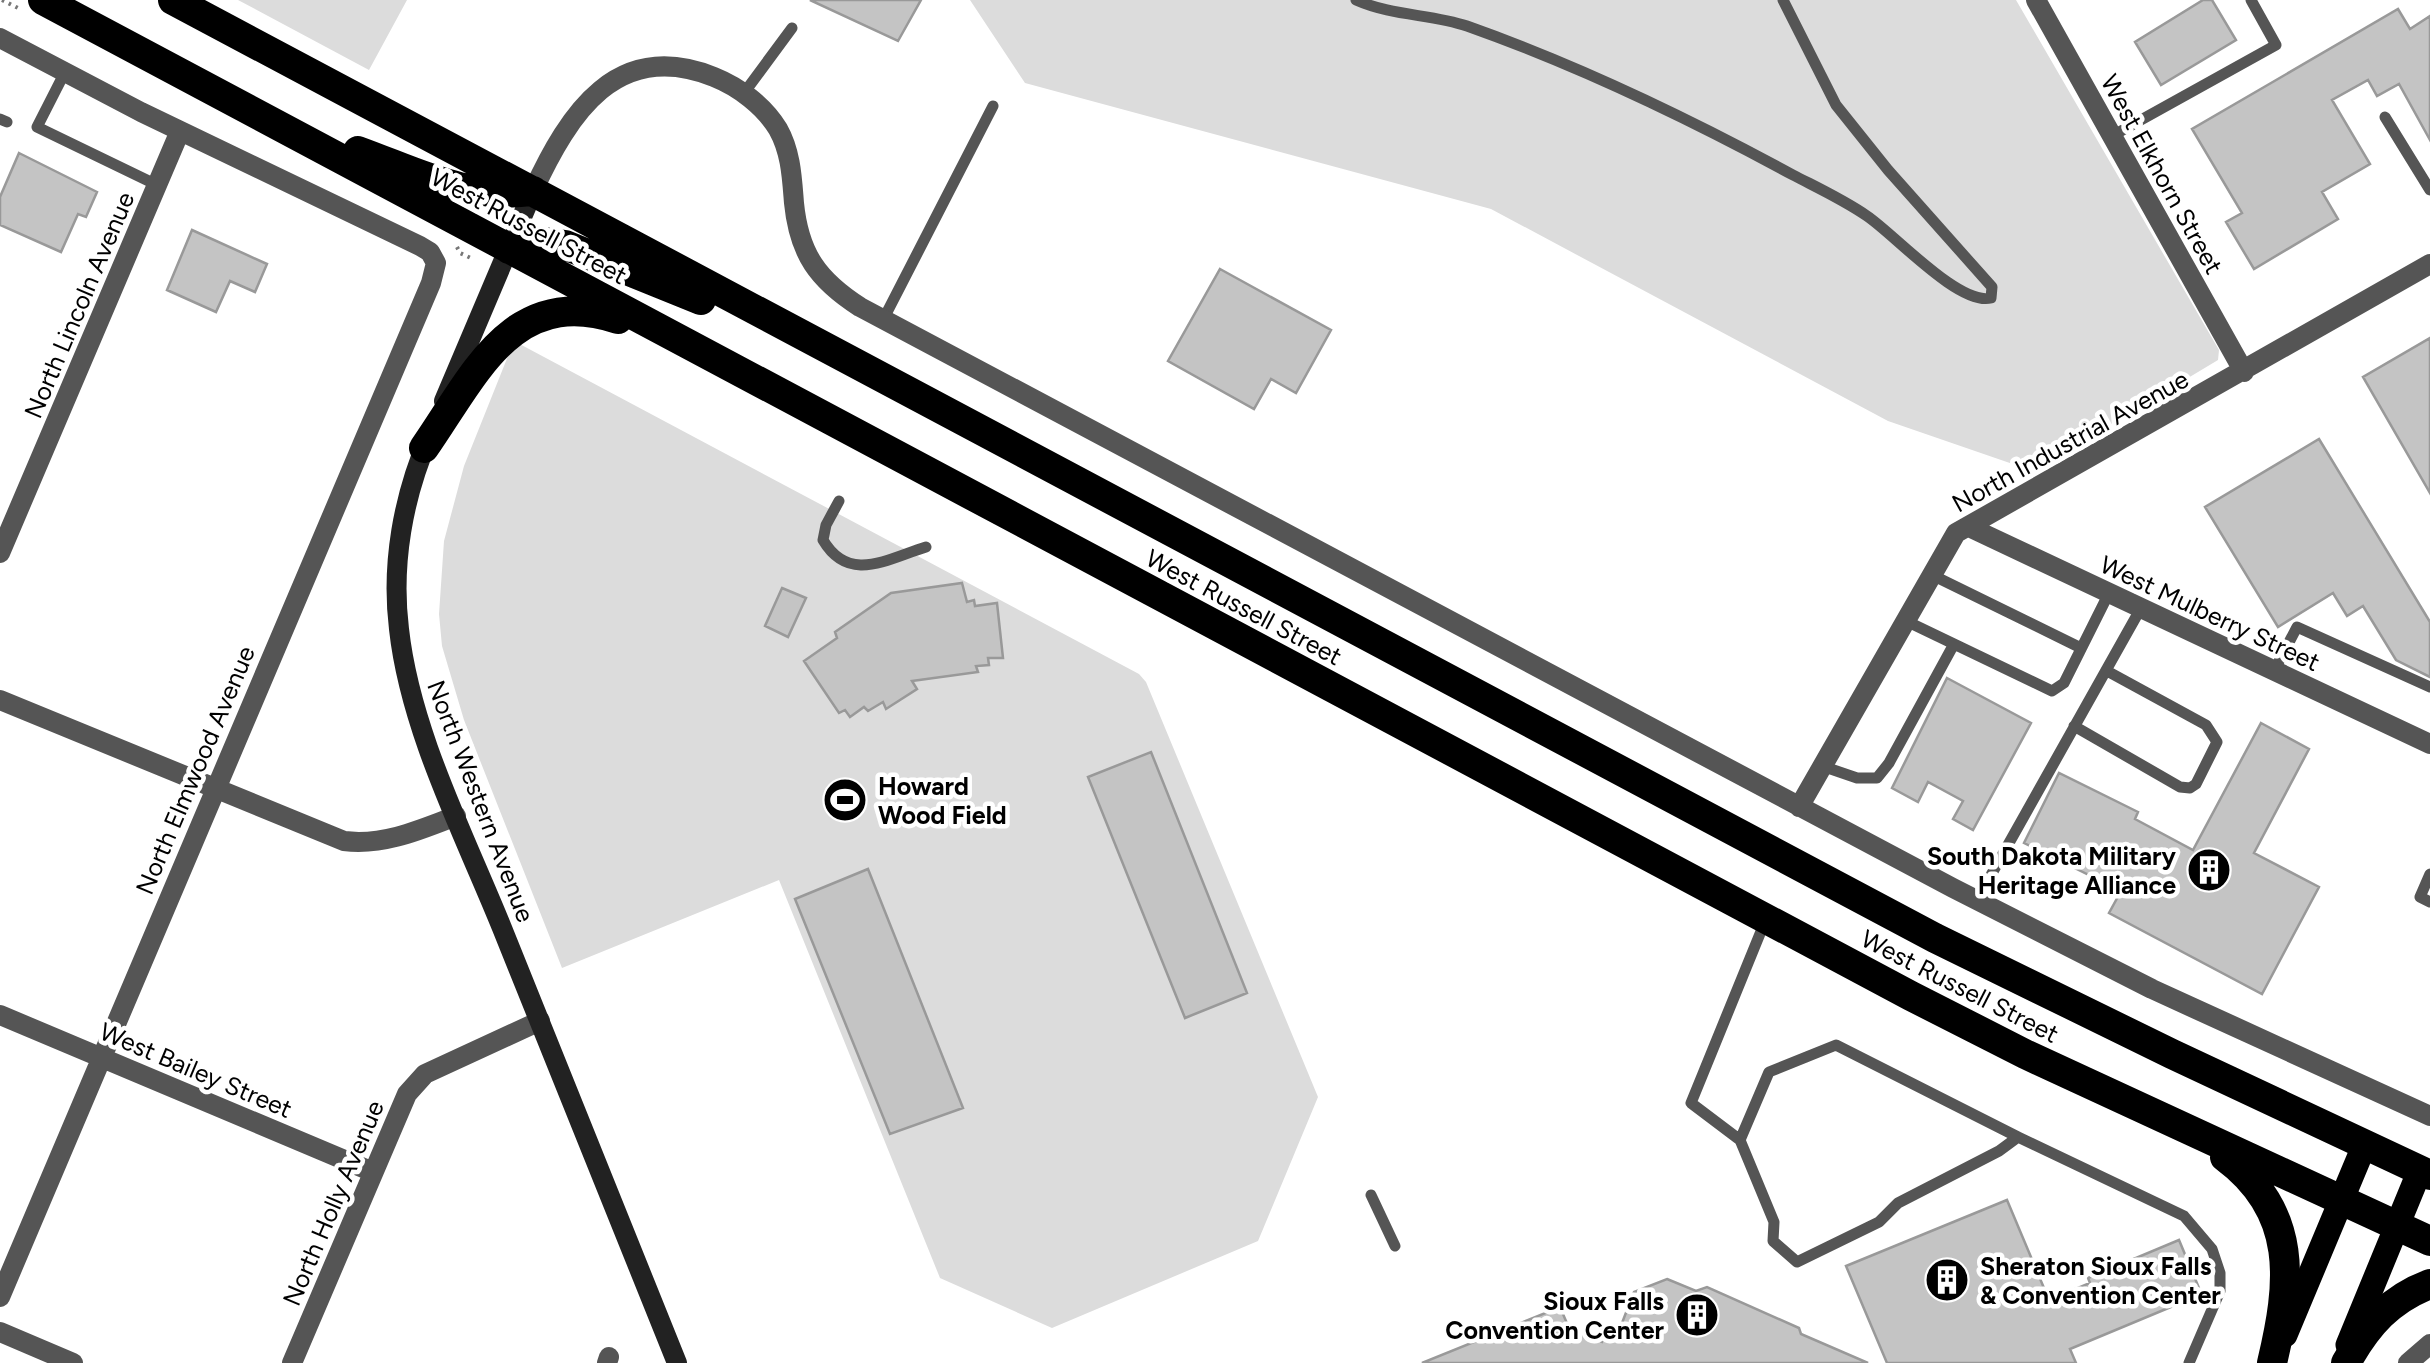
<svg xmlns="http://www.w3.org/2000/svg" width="2430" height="1363" font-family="Figtree,sans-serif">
	<rect width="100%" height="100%" fill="#fff"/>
	<path fill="#dcdcdc" d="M 238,0 L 407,0 L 369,70 Z
		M 970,0 L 2016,0 L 2219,350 L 2218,360 L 2033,471 L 1888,421 L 1491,209 L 1025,83 Z
		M 514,341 L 1139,674 L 1146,682 L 1318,1097 L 1258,1241 L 1052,1328 L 940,1278 L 779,880 L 562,968 L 464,720 L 442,646 L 439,614 L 444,541 L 464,466 Z"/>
	<path fill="#c4c4c4" stroke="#999" stroke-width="2.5" d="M 810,0 L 921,0 L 898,41 Z
		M 2203,0 L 2212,0 L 2236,40 L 2161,85 L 2135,42 Z
		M 2398,9 L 2410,29 L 2430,16 L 2430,140 L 2399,84 L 2377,96 L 2368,80 L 2332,100 L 2370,164 L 2322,192 L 2338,219 L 2254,269 L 2226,222 L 2242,213 L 2192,129 Z
		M 19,153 L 97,192 L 86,217 L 78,214 L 61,252 L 0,225 L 0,197 Z
		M 192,230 L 267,264 L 255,292 L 230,281 L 216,312 L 167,290 Z
		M 1220,269 L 1331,330 L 1296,393 L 1271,379 L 1254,409 L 1168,361 Z
		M 2430,338 L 2430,493 L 2363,377 Z
		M 2319,439 L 2430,622 L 2430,677 L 2396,660 L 2363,606 L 2347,616 L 2333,593 L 2278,627 L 2205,507 Z
		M 962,583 L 967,602 L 974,600 L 975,606 L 997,603 L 1003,658 L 988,658 L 989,665 L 976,666 L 978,672 L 912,681 L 917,689 L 886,709 L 883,702 L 868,711 L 864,707 L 850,717 L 845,710 L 839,713 L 804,661 L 837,638 L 835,632 L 891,593 Z
		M 782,588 L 806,598 L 788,637 L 765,626 Z
		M 1947,678 L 2031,723 L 1973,830 L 1953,819 L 1963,801 L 1928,782 L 1918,802 L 1892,788 Z
		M 2261,723 L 2309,749 L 2254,853 L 2319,887 L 2262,994 L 2109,913 L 2121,891 L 2024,843 L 2059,773 L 2138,812 L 2135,819 L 2193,850 Z
		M 1151,752 L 1247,993 L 1185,1018 L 1088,777 Z
		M 868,869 L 963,1108 L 890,1134 L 795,899 Z
		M 2007,1200 L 2049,1300 L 2090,1283 L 2088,1278 L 2179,1240 L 2199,1288 L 2187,1293 L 2190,1299 L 2070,1349 L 2076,1363 L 1887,1363 L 1846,1266 Z
		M 1667,1279 L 1696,1291 L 1707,1287 L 1799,1328 L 1801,1334 L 1868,1363 L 1422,1363 L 1560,1307 L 1569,1328 L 1602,1342 L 1608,1329 L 1622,1323 L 1634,1292 Z"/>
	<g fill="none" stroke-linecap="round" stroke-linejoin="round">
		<path stroke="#777" stroke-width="4" stroke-dasharray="2.5 5" stroke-linecap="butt" d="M 2,0 L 20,9
			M 457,247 L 460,253 L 473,259"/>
		<path stroke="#555" stroke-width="11" d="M 1356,0 C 1392,16 1431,14 1467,26 C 1580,66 1688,118 1793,175 C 1818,188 1844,200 1867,216 C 1894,234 1959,306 1991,298 L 1992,287 L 1888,170 L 1836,105 L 1783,0
			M 65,72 L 37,127 L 157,185
			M 744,93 L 792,28
			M 2385,117 L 2430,190
			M 0,119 L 7,122
			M 2112,136 L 2276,45 L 2251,0
			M 883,320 L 993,106
			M 839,501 L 826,525 L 823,540 C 849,584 887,559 926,547
			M 1930,574 L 2081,648
			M 1904,620 L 2052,691 L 2064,683 L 2109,593
			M 2274,671 L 2297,627 L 2430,687
			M 2074,726 L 2180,787 L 2190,788 L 2196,784 L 2217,742 L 2206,725 L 2107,671
			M 1822,766 L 1857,778 L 1877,778 L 1889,763 L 1954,644
			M 2430,874 L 2420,897 L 2430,902
			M 1977,900 L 2141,608
			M 2018,1137 L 1836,1045 L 1769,1072 L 1740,1140 L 1774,1222 L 1773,1241 L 1797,1262 L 1879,1222 L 1898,1203 L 1999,1151 L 2018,1137 L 2184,1216 L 2212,1249 L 2220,1273 L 2220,1291 L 2189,1363
			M 1740,1140 L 1691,1103 L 1766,919
			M 1371,1195 L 1395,1246"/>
		<path stroke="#555" stroke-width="20" d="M 2036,0 L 2244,372
			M 0,38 L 141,112 L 420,246 L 430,252 L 436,263 L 431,283 L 0,1297
			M 533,191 C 569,113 617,38 714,77 C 739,87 764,106 778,129 C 791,152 792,178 794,203 C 799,254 818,280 860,307 L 1953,888 L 2152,989 L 2430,1116
			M 1969,527 L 2430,744
			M 0,553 L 180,131
			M 0,700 L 344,841 C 383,846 420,830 456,816
			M 1799,807 L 1956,533 L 2430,264
			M 0,1015 L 373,1172
			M 0,1332 L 73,1363
			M 292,1363 L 407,1094 L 425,1074 L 540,1021
			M 607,1363 L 609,1357
			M 2408,1363 L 2430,1344"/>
		<path stroke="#222" stroke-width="20" d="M 444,401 L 533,191
			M 429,437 C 403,497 391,564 399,629 C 410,730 464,834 502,928 C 561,1073 619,1218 677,1363"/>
		<path stroke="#000" stroke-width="25" d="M 2285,1335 L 2364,1146
			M 2348,1345 L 2420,1170"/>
		<path stroke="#000" stroke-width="30" d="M 43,0 L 1911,996 L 2025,1054 L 2430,1241
			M 173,0 L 1935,938 L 2172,1054 L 2430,1175
			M 358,151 C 419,173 466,200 533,191
			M 509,249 L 532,240 L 565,245 L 701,300
			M 424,448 C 475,375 512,284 618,319
			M 2225,1157 C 2299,1212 2291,1283 2272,1363
			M 2346,1363 C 2367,1325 2390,1299 2430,1284"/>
	</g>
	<defs>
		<symbol id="stadium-disc" viewBox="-11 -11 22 22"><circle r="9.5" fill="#000" stroke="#fff"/><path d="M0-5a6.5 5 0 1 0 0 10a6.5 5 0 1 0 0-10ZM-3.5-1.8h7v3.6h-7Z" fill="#fff"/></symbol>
		<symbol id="building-disc" viewBox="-11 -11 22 22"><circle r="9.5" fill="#000" stroke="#fff"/><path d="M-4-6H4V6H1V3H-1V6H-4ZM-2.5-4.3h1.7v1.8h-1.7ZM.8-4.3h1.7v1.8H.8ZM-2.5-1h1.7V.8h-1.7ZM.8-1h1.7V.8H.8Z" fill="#fff"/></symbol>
	</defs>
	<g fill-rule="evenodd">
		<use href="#stadium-disc" x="820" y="775" width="50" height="50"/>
		<use href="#building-disc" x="2184" y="845" width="50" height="50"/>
		<use href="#building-disc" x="1922" y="1255" width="50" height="50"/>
		<use href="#building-disc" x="1672" y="1290" width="50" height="50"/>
	</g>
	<g text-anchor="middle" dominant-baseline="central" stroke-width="9" stroke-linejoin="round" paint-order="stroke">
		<g font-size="25" fill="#000" stroke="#fff">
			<text transform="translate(2162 174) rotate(61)">West Elkhorn Street</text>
			<text transform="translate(529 226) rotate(28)">West Russell Street</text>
			<text transform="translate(79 305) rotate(-67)">North Lincoln Avenue</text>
			<text transform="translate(2070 441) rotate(-29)">North Industrial Avenue</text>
			<text transform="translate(1244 607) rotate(28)">West Russell Street</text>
			<text transform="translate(2210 613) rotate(25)">West Mulberry Street</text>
			<text transform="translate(195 770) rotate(-67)">North Elmwood Avenue</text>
			<text transform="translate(481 801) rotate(69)">North Western Avenue</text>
			<text transform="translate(1960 986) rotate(27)">West Russell Street</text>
			<text transform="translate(196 1070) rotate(23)">West Bailey Street</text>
			<text transform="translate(333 1203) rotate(-67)">North Holly Avenue</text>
		</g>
		<g font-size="25" font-weight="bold" fill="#000" stroke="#fff" text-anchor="start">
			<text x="878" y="786">Howard<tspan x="878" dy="29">Wood Field</tspan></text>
			<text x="2176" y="856" text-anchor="end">South Dakota Military<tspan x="2176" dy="29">Heritage Alliance</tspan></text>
			<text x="1980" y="1266">Sheraton Sioux Falls<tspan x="1980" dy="29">&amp; Convention Center</tspan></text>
			<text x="1664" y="1301" text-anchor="end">Sioux Falls<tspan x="1664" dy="29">Convention Center</tspan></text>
		</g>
	</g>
</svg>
